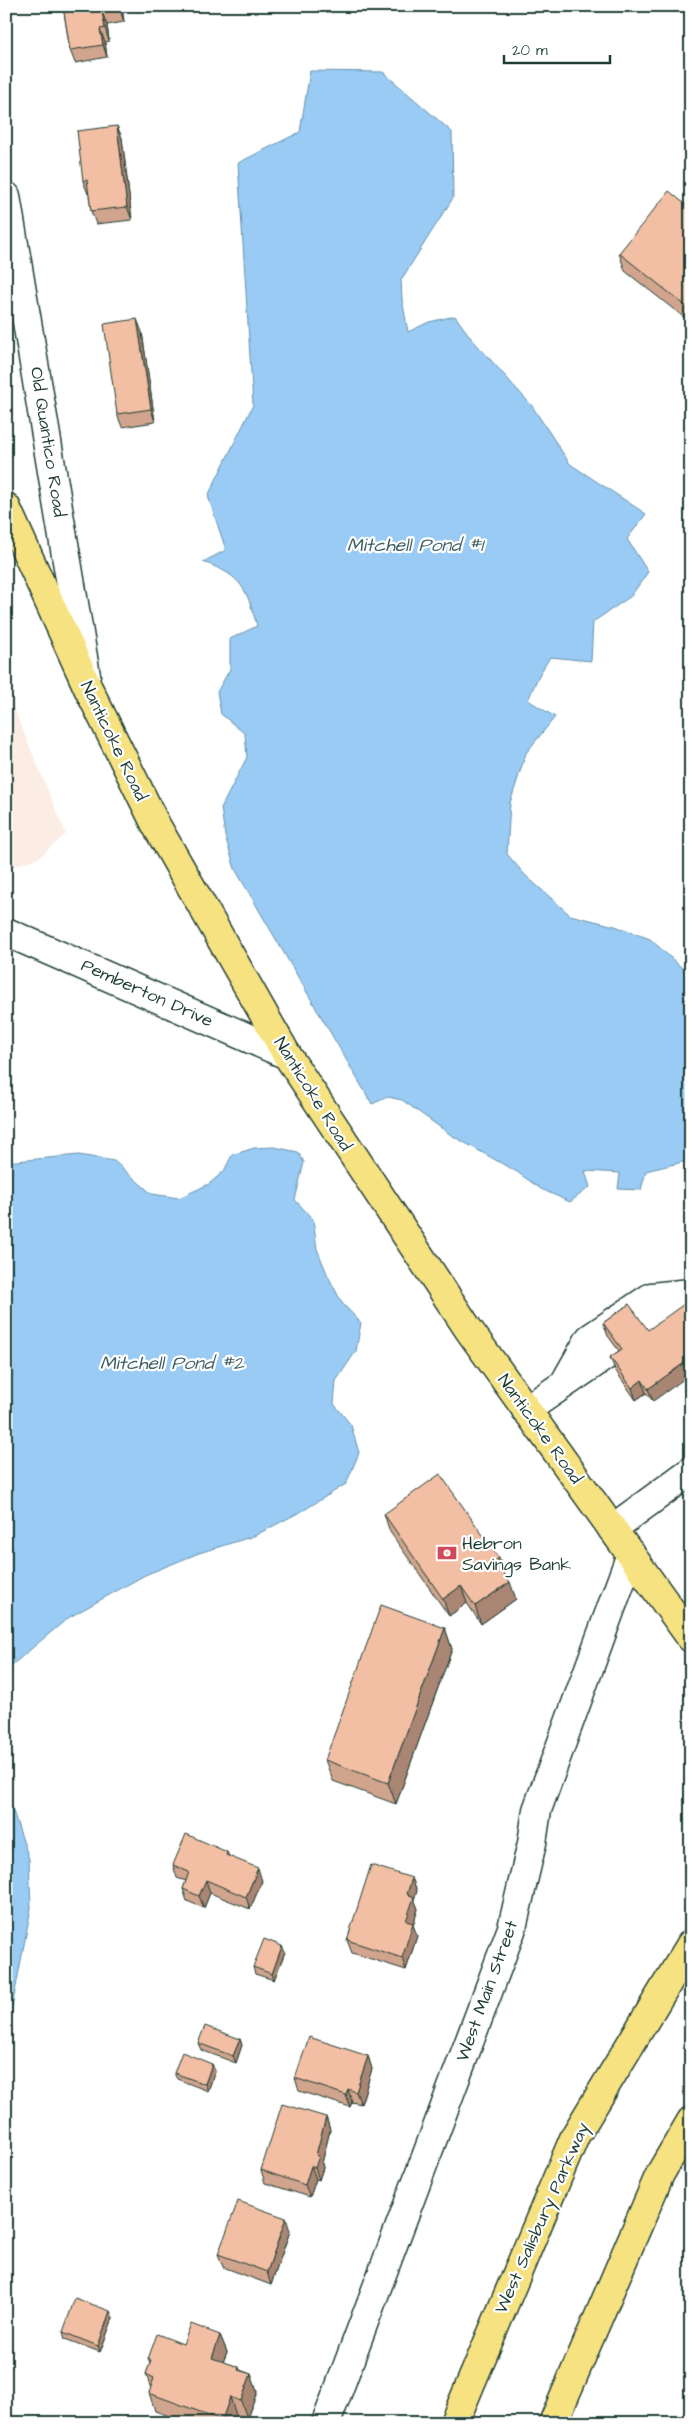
<svg xmlns="http://www.w3.org/2000/svg" width="697" height="2429" font-family="'Architects Daughter',sans-serif">
	<rect width="100%" height="100%" fill="#fff"/>
	<filter id="ink" filterUnits="userSpaceOnUse"><feTurbulence type="fractalNoise" baseFrequency=".02" numOctaves="2"/><feDisplacementMap in="SourceGraphic" scale="10" xChannelSelector="R" yChannelSelector="G"/><feConvolveMatrix kernelMatrix="1 2 1 2 8 2 1 2 1" color-interpolation-filters="sRGB"/></filter>
	<g filter="url(#ink)">
		<path fill="#fbece4" d="M 6,690 L 66,834 L 38,858 L 6,869 Z"/>
		<path fill="#99cbf5" stroke="#6892a8" d="M 310,71 L 383,72 L 452,132 L 453,198 L 401,280 L 402,299 L 408,332 L 429,322 L 455,316 L 471,338 L 532,406 L 570,464 L 646,514 L 627,539 L 648,572 L 631,596 L 593,622 L 591,661 L 550,657 L 538,677 L 528,700 L 555,717 L 526,753 L 510,803 L 507,854 L 525,875 L 570,915 L 615,926 L 650,939 L 691,976 L 691,1160 L 646,1171 L 641,1190 L 618,1189 L 620,1173 L 585,1171 L 590,1187 L 570,1202 L 541,1189 L 517,1172 L 451,1135 L 402,1100 L 388,1097 L 372,1104 L 235,869 L 225,836 L 221,808 L 247,757 L 245,734 L 221,714 L 217,692 L 230,669 L 230,639 L 257,626 C 246,587 242,576 203,562 L 226,550 L 208,496 L 253,405 L 238,163 L 300,132 Z
			M 274,1147 L 298,1152 L 304,1162 L 295,1200 L 313,1219 L 317,1249 L 328,1276 L 342,1303 L 361,1323 L 356,1351 L 336,1381 L 334,1404 L 351,1425 L 359,1453 L 346,1484 L 304,1510 L 254,1536 L 199,1553 L 145,1575 L 68,1618 L 6,1670 L 6,1162 L 79,1155 L 114,1161 L 152,1194 L 179,1198 L 209,1184 L 224,1171 L 232,1155 L 254,1148 Z
			M 6,1790 L 29,1859 L 31,1908 L 6,2039 Z"/>
		<g fill="none" stroke-linecap="round" stroke-linejoin="round">
			<defs>
				<path id="minor" d="M 6,196 L 86,675
					M 6,932 L 287,1055
					M 644,1330 L 691,1299
					M 564,1384 L 590,1338 L 651,1297 L 691,1293
					M 526,1410 L 617,1348
					M 612,1529 L 691,1471
					M 326,2423 L 512,1928 L 532,1843 L 537,1810 L 631,1554"/>
				<path id="major" d="M 6,507 L 88,688 L 156,825 L 287,1055 L 469,1330 L 691,1638
					M 454,2423 L 575,2136 L 691,1944
					M 553,2423 L 660,2174 L 691,2121"/>
			</defs>
			<use href="#minor" stroke="#1f3d34" stroke-width="31"/>
			<use href="#major" stroke="#1f3d34" stroke-width="31"/>
			<use href="#minor" stroke="#fff" stroke-width="28"/>
			<use href="#major" stroke="#f7e281" stroke-width="28"/>
		</g>
		<path fill="#d0a48d" stroke="#1f3d34" d="M 63,6 L 122,6 L 124,22 L 107,25 L 109,41 L 105,42 L 107,57 L 75,63 L 70,50 Z
			M 117,126 L 122,138 L 132,220 L 96,224 L 91,211 L 89,193 L 88,194 L 83,181 Z
			M 691,209 L 691,323 L 625,271 L 619,253 Z
			M 142,332 L 155,422 L 122,427 L 117,414 Z
			M 629,1304 L 653,1401 L 646,1393 L 636,1400 L 615,1370 L 610,1357 L 619,1351 L 608,1336 L 603,1323 Z
			M 384,1514 L 505,1575 L 516,1599 L 481,1624 L 467,1603 L 449,1616 L 390,1532 Z
			M 445,1628 L 452,1649 L 396,1804 L 333,1781 L 325,1760 Z
			M 227,1852 L 229,1856 L 262,1881 L 250,1909 L 210,1893 L 204,1908 L 187,1901 L 183,1889 L 186,1881 L 177,1878 L 173,1865 Z
			M 412,1878 L 417,1891 L 414,1899 L 418,1909 L 413,1925 L 417,1936 L 406,1970 L 352,1953 L 347,1940 Z
			M 285,1952 L 274,1980 L 255,1974 L 253,1967 Z
			M 240,2039 L 242,2045 L 236,2063 L 201,2050 L 198,2043 Z
			M 368,2056 L 372,2069 L 361,2104 L 352,2102 L 350,2107 L 299,2091 L 295,2078 Z
			M 212,2064 L 215,2071 L 208,2091 L 177,2079 L 174,2073 Z
			M 326,2117 L 330,2130 L 322,2163 L 323,2168 L 319,2180 L 316,2179 L 310,2197 L 265,2183 L 261,2170 Z
			M 290,2231 L 271,2285 L 223,2267 L 218,2254 Z
			M 113,2318 L 100,2352 L 65,2339 L 63,2332 Z
			M 220,2335 L 227,2352 L 223,2362 L 239,2367 L 240,2370 L 251,2374 L 257,2392 L 247,2418 L 236,2415 L 233,2423 L 189,2423 L 155,2411 L 149,2393 L 151,2389 L 146,2374 L 150,2364 L 148,2359 L 183,2344 Z"/>
		<path fill="#a98673" stroke="#1f3d34" d="M 119,6 L 122,6 L 124,22 L 120,10 Z
			M 102,12 L 107,25 L 109,41 L 105,28 Z
			M 100,29 L 105,42 L 107,57 L 103,45 Z
			M 117,126 L 122,138 L 132,220 L 127,207 Z
			M 137,319 L 142,332 L 155,422 L 151,409 Z
			M 691,1358 L 691,1374 L 653,1401 L 648,1389 Z
			M 642,1380 L 646,1393 L 636,1400 L 632,1388 Z
			M 499,1558 L 505,1575 L 495,1561 Z
			M 510,1582 L 516,1599 L 481,1624 L 475,1606 Z
			M 461,1586 L 467,1603 L 449,1616 L 443,1599 Z
			M 445,1628 L 452,1649 L 396,1804 L 388,1783 Z
			M 258,1868 L 262,1881 L 250,1909 L 246,1897 Z
			M 412,1878 L 417,1891 L 414,1899 L 418,1909 L 413,1925 L 417,1936 L 406,1970 L 402,1958 L 406,1921 L 407,1894 Z
			M 206,1880 L 210,1893 L 204,1908 L 199,1896 Z
			M 282,1946 L 285,1952 L 274,1980 L 272,1974 Z
			M 240,2039 L 242,2045 L 236,2063 L 233,2056 Z
			M 368,2056 L 372,2069 L 361,2104 L 356,2092 Z
			M 212,2064 L 215,2071 L 208,2091 L 205,2084 Z
			M 348,2089 L 352,2102 L 350,2107 L 346,2095 Z
			M 326,2117 L 330,2130 L 322,2163 L 323,2168 L 319,2180 L 315,2168 L 316,2155 Z
			M 311,2166 L 316,2179 L 310,2197 L 305,2185 Z
			M 286,2218 L 290,2231 L 271,2285 L 267,2272 Z
			M 110,2311 L 113,2318 L 100,2352 L 98,2346 Z
			M 220,2335 L 227,2352 L 218,2375 L 212,2358 Z
			M 251,2374 L 257,2392 L 247,2418 L 241,2401 Z
			M 230,2397 L 236,2415 L 233,2423 L 223,2423 L 222,2420 Z"/>
		<path fill="#f2bfa4" stroke="#1f3d34" d="M 63,6 L 119,6 L 120,10 L 102,12 L 105,28 L 100,29 L 103,45 L 70,50 Z
			M 117,126 L 127,207 L 91,211 L 87,180 L 83,181 L 77,131 Z
			M 669,191 L 691,209 L 691,310 L 619,253 Z
			M 137,319 L 151,409 L 117,414 L 104,324 Z
			M 629,1304 L 648,1330 L 684,1304 L 691,1314 L 691,1358 L 648,1389 L 642,1380 L 632,1388 L 610,1357 L 622,1349 L 603,1323 Z
			M 440,1474 L 499,1558 L 495,1561 L 510,1582 L 475,1606 L 461,1586 L 443,1599 L 384,1514 Z
			M 381,1605 L 445,1628 L 388,1783 L 325,1760 Z
			M 186,1834 L 227,1852 L 226,1855 L 258,1868 L 246,1897 L 206,1880 L 199,1896 L 183,1889 L 189,1872 L 173,1865 Z
			M 371,1865 L 412,1878 L 407,1894 L 414,1897 L 406,1921 L 413,1923 L 402,1958 L 347,1940 Z
			M 264,1939 L 282,1946 L 272,1974 L 253,1967 Z
			M 205,2026 L 240,2039 L 233,2056 L 198,2043 Z
			M 309,2037 L 368,2056 L 356,2092 L 348,2089 L 346,2095 L 295,2078 Z
			M 182,2052 L 212,2064 L 205,2084 L 174,2073 Z
			M 282,2104 L 326,2117 L 316,2155 L 319,2156 L 315,2168 L 311,2166 L 305,2185 L 261,2170 Z
			M 238,2201 L 286,2218 L 267,2272 L 218,2254 Z
			M 75,2298 L 110,2311 L 98,2346 L 63,2332 Z
			M 191,2324 L 220,2335 L 212,2358 L 239,2367 L 238,2370 L 251,2374 L 241,2401 L 230,2397 L 222,2420 L 149,2393 L 154,2378 L 146,2374 L 151,2360 L 148,2359 L 157,2334 L 183,2344 Z
			M 144,2419 L 154,2423 L 142,2423 Z"/>
	</g>
	<defs>
		<symbol id="bank-bare" viewBox="-9 -9 18 18"><path d="M-6-4H6V4H-6ZM0-2.3a2.3 2.3 0 1 0 0 4.6a2.3 2.3 0 1 0 0-4.6Z" fill="#d1495b" stroke="#fff" stroke-width="2.5" paint-order="stroke"/></symbol>
	</defs>
	<g fill-rule="evenodd">
		<use href="#bank-bare" x="433" y="1539" width="28" height="28"/>
	</g>
	<g text-anchor="middle" dominant-baseline="central" stroke-width="4.5" stroke-linejoin="round" paint-order="stroke">
		<g font-size="18" fill="#1f3d34" stroke="#fff">
			<text transform="translate(48 442) rotate(81)">Old Quantico Road</text>
			<text transform="translate(114 741) rotate(64)">Nanticoke Road</text>
			<text transform="translate(147 993) rotate(24)">Pemberton Drive</text>
			<text transform="translate(313 1094) rotate(58)">Nanticoke Road</text>
			<text transform="translate(540 1429) rotate(54)">Nanticoke Road</text>
			<text transform="translate(487 1991) rotate(-70)">West Main Street</text>
			<text transform="translate(542 2218) rotate(-66)">West Salisbury Parkway</text>
		</g>
		<g font-size="18" fill="#1f3d34" stroke="#fff" text-anchor="start">
			<text x="462" y="1543">Hebron<tspan x="462" dy="21">Savings Bank</tspan></text>
		</g>
		<g font-size="19" font-style="italic" fill="#3e6064" stroke="#fff">
			<text x="415" y="545">Mitchell Pond #1</text>
			<text x="172" y="1363">Mitchell Pond #2</text>
		</g>
	</g>
	<rect width="697" height="2429" fill="none" stroke="#fff" stroke-width="25"/>
	<rect x="12" y="12" width="672" height="2404" fill="none" stroke="#1f3d34" stroke-width="2" filter="url(#ink)"/>
	<path d="M504 55v8h106v-8" fill="none" stroke="#1f3d34" stroke-width="2.5"/>
	<text x="512" y="55" font-size="15" fill="#1f3d34" stroke="#ffffff" stroke-width="4" paint-order="stroke">20 m</text>
</svg>
